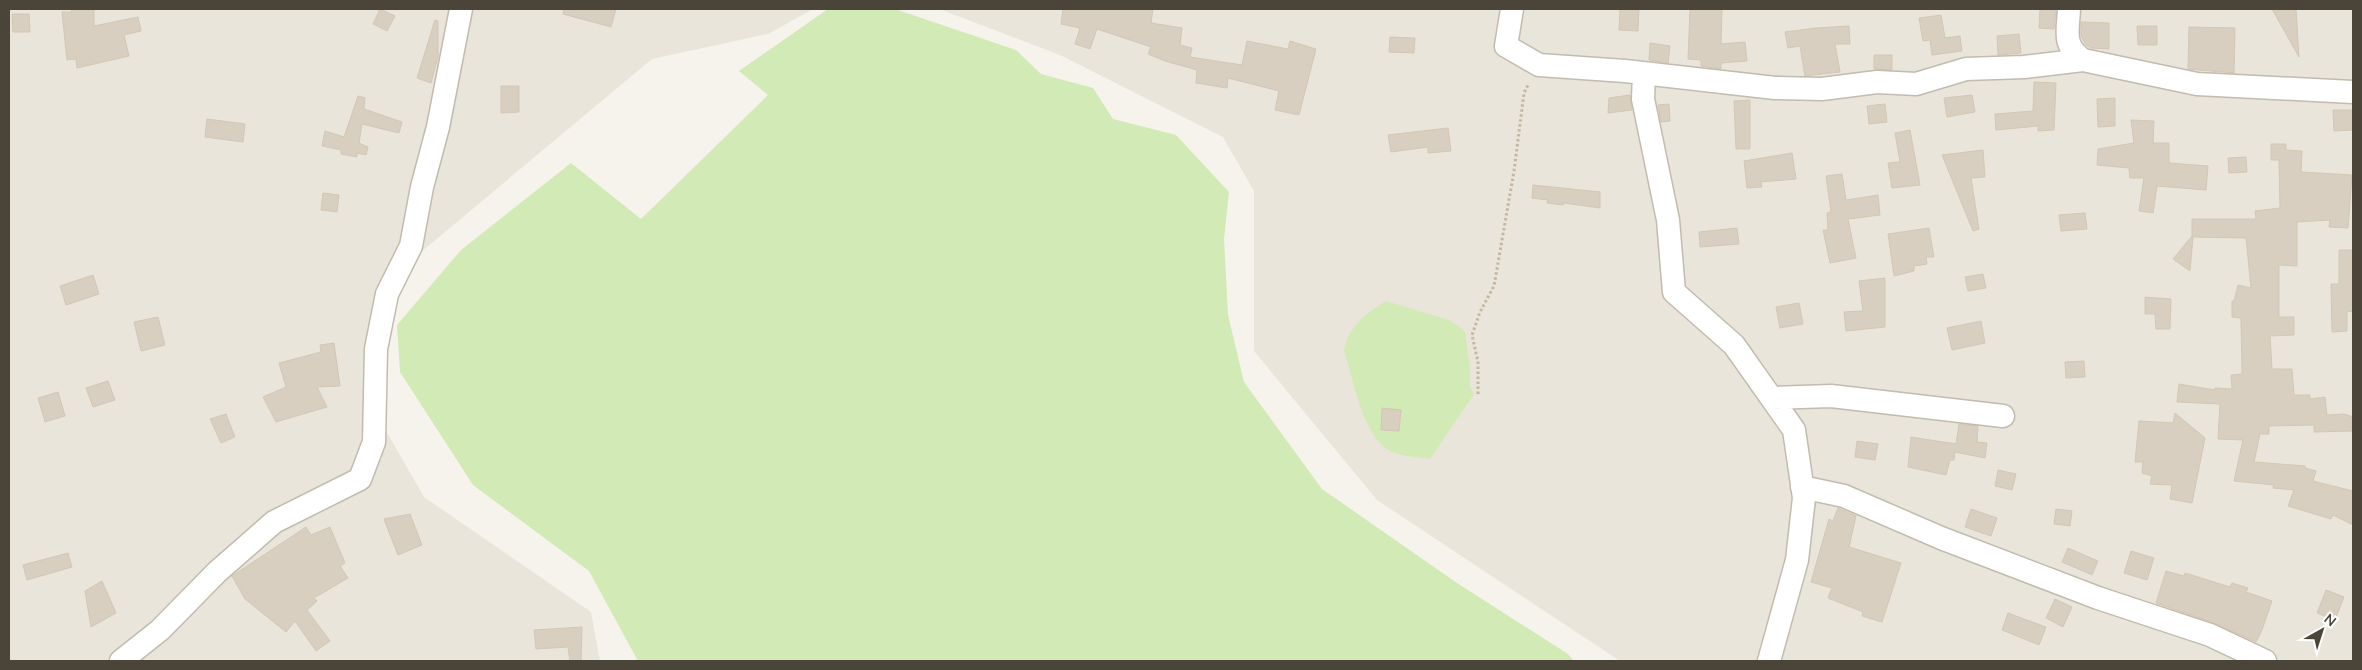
<svg xmlns="http://www.w3.org/2000/svg" width="2362" height="670" font-family="Mulish,sans-serif">
	<rect width="100%" height="100%" fill="#f6f3ec"/>
	<path fill="#eae5da" d="M 9,9 L 813,9 L 768,34 L 652,59 L 384,283 L 365,394 L 424,497 L 591,612 L 600,661 L 9,661 Z
		M 939,9 L 2353,9 L 2353,661 L 1620,661 L 1377,500 L 1254,351 L 1254,191 L 1223,137 L 1060,55 Z"/>
	<path fill="#d2eab5" d="M 828,9 L 895,9 L 1016,50 L 1041,74 L 1093,88 L 1113,119 L 1176,135 L 1229,192 L 1224,239 L 1228,315 L 1244,382 L 1322,489 L 1457,583 L 1568,654 L 1574,661 L 638,661 L 589,571 L 473,485 L 400,372 L 397,325 L 461,250 L 571,163 L 641,219 L 768,95 L 739,71 Z
		M 1386,301 L 1449,320 L 1465,331 L 1470,368 L 1470,386 L 1474,394 L 1430,459 C 1419,457 1406,457 1395,453 C 1363,442 1354,380 1344,351 C 1348,327 1366,313 1386,301 Z"/>
	<path fill="#d8cfc1" stroke="#d3c7b4" d="M 71,9 L 94,9 L 94,26 L 138,17 L 141,31 L 124,35 L 129,56 L 77,68 L 76,59 L 67,60 L 62,12 L 72,12 Z
		M 380,9 L 395,16 L 387,31 L 373,24 Z
		M 564,9 L 616,9 L 611,27 L 563,14 Z
		M 1063,9 L 1153,9 L 1151,23 L 1182,28 L 1180,45 L 1192,48 L 1190,57 L 1242,65 L 1247,41 L 1288,49 L 1290,41 L 1316,49 L 1299,115 L 1275,110 L 1279,91 L 1228,78 L 1227,88 L 1196,83 L 1197,70 L 1165,61 L 1148,54 L 1151,47 L 1097,29 L 1090,49 L 1075,44 L 1080,28 L 1061,24 Z
		M 1620,9 L 1639,9 L 1638,31 L 1619,30 Z
		M 1690,9 L 1722,9 L 1721,44 L 1745,42 L 1747,61 L 1721,63 L 1721,69 L 1701,66 L 1701,60 L 1688,59 Z
		M 2040,9 L 2056,9 L 2054,29 L 2039,28 Z
		M 2272,9 L 2296,9 L 2299,57 Z
		M 12,14 L 29,14 L 30,32 L 13,32 Z
		M 1941,15 L 1945,38 L 1960,36 L 1962,51 L 1932,55 L 1930,40 L 1923,41 L 1919,18 Z
		M 435,20 L 438,21 L 438,56 L 431,83 L 417,78 Z
		M 2081,22 L 2109,23 L 2109,49 L 2091,48 L 2086,45 L 2081,36 Z
		M 1849,26 L 1850,44 L 1835,44 L 1840,72 L 1805,76 L 1800,46 L 1788,48 L 1785,32 L 1816,28 Z
		M 2137,26 L 2157,26 L 2157,45 L 2138,45 Z
		M 2189,27 L 2235,28 L 2234,73 L 2188,69 Z
		M 2019,34 L 2021,53 L 1998,55 L 1997,36 Z
		M 1390,37 L 1415,38 L 1414,53 L 1389,52 Z
		M 1650,43 L 1670,46 L 1668,63 L 1649,60 Z
		M 1874,55 L 1892,55 L 1892,70 L 1874,69 Z
		M 2034,82 L 2056,83 L 2054,130 L 2038,131 L 2038,126 L 1996,130 L 1995,114 L 2033,111 Z
		M 501,86 L 519,86 L 519,112 L 501,113 Z
		M 1630,95 L 1632,110 L 1608,113 L 1609,98 Z
		M 1972,95 L 1975,112 L 1947,117 L 1944,98 Z
		M 358,96 L 365,98 L 364,109 L 402,122 L 399,133 L 362,124 L 359,143 L 368,147 L 366,155 L 357,153 L 357,157 L 341,154 L 341,150 L 322,146 L 325,131 L 344,137 Z
		M 2115,98 L 2115,126 L 2098,127 L 2097,99 Z
		M 1750,100 L 1750,149 L 1736,149 L 1734,101 Z
		M 1669,104 L 1670,121 L 1661,122 L 1658,105 Z
		M 1885,104 L 1887,122 L 1869,124 L 1867,106 Z
		M 2333,110 L 2353,110 L 2353,130 L 2334,131 Z
		M 207,119 L 245,124 L 243,142 L 205,137 Z
		M 2131,120 L 2154,121 L 2153,143 L 2169,143 L 2169,163 L 2208,166 L 2206,190 L 2157,186 L 2153,213 L 2139,211 L 2144,178 L 2130,178 L 2129,168 L 2097,165 L 2098,149 L 2134,143 Z
		M 1448,128 L 1451,151 L 1428,153 L 1428,147 L 1391,152 L 1388,135 Z
		M 1910,130 L 1920,185 L 1892,188 L 1888,163 L 1900,162 L 1895,133 Z
		M 2271,144 L 2286,144 L 2286,150 L 2302,151 L 2301,172 L 2352,175 L 2348,228 L 2329,227 L 2330,220 L 2297,222 L 2297,266 L 2279,265 L 2279,317 L 2294,317 L 2294,335 L 2270,336 L 2272,369 L 2292,369 L 2294,395 L 2310,395 L 2310,399 L 2325,397 L 2327,415 L 2345,414 L 2353,417 L 2353,431 L 2314,432 L 2314,425 L 2269,426 L 2269,434 L 2260,434 L 2254,462 L 2305,466 L 2305,468 L 2316,471 L 2313,481 L 2353,491 L 2353,525 L 2333,515 L 2331,519 L 2288,506 L 2294,490 L 2273,488 L 2274,485 L 2234,481 L 2243,440 L 2218,439 L 2220,404 L 2177,402 L 2179,384 L 2215,390 L 2215,388 L 2232,389 L 2231,375 L 2242,374 L 2241,318 L 2232,317 L 2232,301 L 2234,301 L 2238,285 L 2251,288 L 2246,238 L 2193,237 L 2190,271 L 2173,259 L 2192,236 L 2192,219 L 2256,219 L 2255,211 L 2280,208 L 2279,160 L 2271,160 Z
		M 1983,150 L 1985,177 L 1971,178 L 1979,229 L 1973,231 L 1942,155 Z
		M 1792,153 L 1796,179 L 1761,182 L 1762,187 L 1747,188 L 1744,161 Z
		M 2246,157 L 2247,172 L 2229,173 L 2228,158 Z
		M 1842,174 L 1846,200 L 1878,195 L 1880,215 L 1848,219 L 1856,258 L 1830,263 L 1823,230 L 1828,230 L 1827,213 L 1831,212 L 1826,176 Z
		M 1533,185 L 1600,192 L 1600,208 L 1564,203 L 1563,205 L 1547,203 L 1548,200 L 1532,198 Z
		M 323,193 L 339,195 L 337,212 L 321,210 Z
		M 2085,213 L 2087,229 L 2061,231 L 2059,215 Z
		M 1737,228 L 1739,244 L 1700,247 L 1699,232 Z
		M 1929,228 L 1934,257 L 1926,257 L 1927,264 L 1914,266 L 1914,271 L 1894,276 L 1888,234 Z
		M 2339,250 L 2353,250 L 2353,312 L 2347,311 L 2347,331 L 2332,332 L 2331,284 L 2339,284 Z
		M 1983,274 L 1986,288 L 1968,291 L 1965,277 Z
		M 93,275 L 99,294 L 66,305 L 60,286 Z
		M 1885,278 L 1885,327 L 1846,331 L 1844,312 L 1863,311 L 1859,281 Z
		M 2145,297 L 2171,299 L 2170,329 L 2156,329 L 2155,314 L 2145,314 Z
		M 1799,303 L 1803,324 L 1780,328 L 1776,307 Z
		M 158,317 L 165,345 L 141,351 L 134,322 Z
		M 1981,321 L 1985,343 L 1952,350 L 1947,328 Z
		M 334,343 L 340,386 L 317,387 L 327,407 L 276,422 L 263,397 L 286,387 L 279,363 L 321,352 L 320,345 Z
		M 2084,361 L 2085,377 L 2066,378 L 2065,362 Z
		M 108,381 L 115,400 L 93,407 L 86,388 Z
		M 58,392 L 65,416 L 45,422 L 38,398 Z
		M 1382,408 L 1401,410 L 1399,431 L 1381,430 Z
		M 2175,413 L 2205,438 L 2192,503 L 2170,499 L 2172,485 L 2150,484 L 2152,476 L 2142,473 L 2143,462 L 2135,462 L 2139,421 L 2173,423 Z
		M 226,414 L 235,437 L 221,443 L 210,419 Z
		M 1959,424 L 1978,426 L 1977,442 L 1987,443 L 1985,458 L 1955,452 L 1954,460 L 1950,460 L 1946,475 L 1908,467 L 1911,437 L 1956,444 Z
		M 1857,441 L 1878,444 L 1875,460 L 1855,457 Z
		M 1998,470 L 2016,474 L 2012,490 L 1995,486 Z
		M 1838,508 L 1856,516 L 1849,547 L 1901,563 L 1882,622 L 1862,616 L 1863,612 L 1828,598 L 1832,588 L 1811,582 L 1829,519 L 1833,521 Z
		M 1971,509 L 1997,518 L 1991,536 L 1965,527 Z
		M 2056,509 L 2072,511 L 2070,526 L 2054,524 Z
		M 410,514 L 422,545 L 398,555 L 384,519 Z
		M 306,527 L 311,535 L 330,527 L 345,563 L 340,566 L 348,578 L 314,598 L 317,601 L 307,610 L 330,641 L 316,651 L 295,621 L 286,632 L 245,599 L 232,576 Z
		M 2068,548 L 2098,561 L 2092,575 L 2062,562 Z
		M 2131,551 L 2154,558 L 2147,580 L 2124,573 Z
		M 68,553 L 72,567 L 27,580 L 23,565 Z
		M 2166,571 L 2184,576 L 2185,573 L 2230,587 L 2232,583 L 2248,588 L 2246,592 L 2272,601 L 2262,630 L 2256,642 L 2214,623 L 2156,603 Z
		M 102,581 L 116,613 L 91,627 L 85,591 Z
		M 2326,590 L 2344,597 L 2335,620 L 2317,613 Z
		M 2055,599 L 2072,607 L 2063,627 L 2046,618 Z
		M 2008,613 L 2046,627 L 2039,645 L 2002,630 Z
		M 582,627 L 581,661 L 570,661 L 568,647 L 536,649 L 534,630 Z"/>
	<g fill="none" stroke-linecap="round" stroke-linejoin="round">
		<defs>
			<path id="minor" d="M 1512,9 L 1506,46 L 1539,65 L 1625,71 L 1775,88 L 1822,89 L 1877,82 L 1916,84 L 1966,69 L 2024,67 L 2083,60
				M 2069,9 C 2068,32 2062,45 2083,60 L 2197,84 L 2353,92
				M 1644,73 L 1643,99 L 1668,220 L 1674,292 L 1734,345 L 1794,430 L 1804,498 L 1797,560 L 1769,661
				M 1772,398 L 1831,396 L 2003,416
				M 1802,487 L 1844,496 L 1941,538 L 2098,598 L 2210,635 L 2265,661
				M 121,661 L 160,630 L 217,572 L 274,522 L 360,479 L 374,442 L 376,349 L 387,294 L 411,246 L 422,187 L 438,127 L 461,9"/>
		</defs>
		<use href="#minor" stroke="#c2bbae" stroke-width="25"/>
		<path stroke="#c4b79f" stroke-width="3" stroke-dasharray="2.5 2.5" stroke-linecap="butt" d="M 1478,394 L 1478,362 L 1472,335 L 1480,312 L 1494,286 L 1514,171 L 1524,93 L 1529,83"/>
		<use href="#minor" stroke="#fff" stroke-width="22"/>
	</g>
	<rect width="2362" height="670" fill="none" stroke="#4b4439" stroke-width="20"/>
	<g transform="translate(2322 630) rotate(39)" stroke="#ffffff" stroke-width="4" paint-order="stroke">
	<path d="M0-4L9 19L0 12L-9 19Z" fill="#4b4439"/>
	<text y="-8" font-size="14" font-weight="bold" text-anchor="middle" fill="#4b4439">N</text>
	</g>
</svg>
